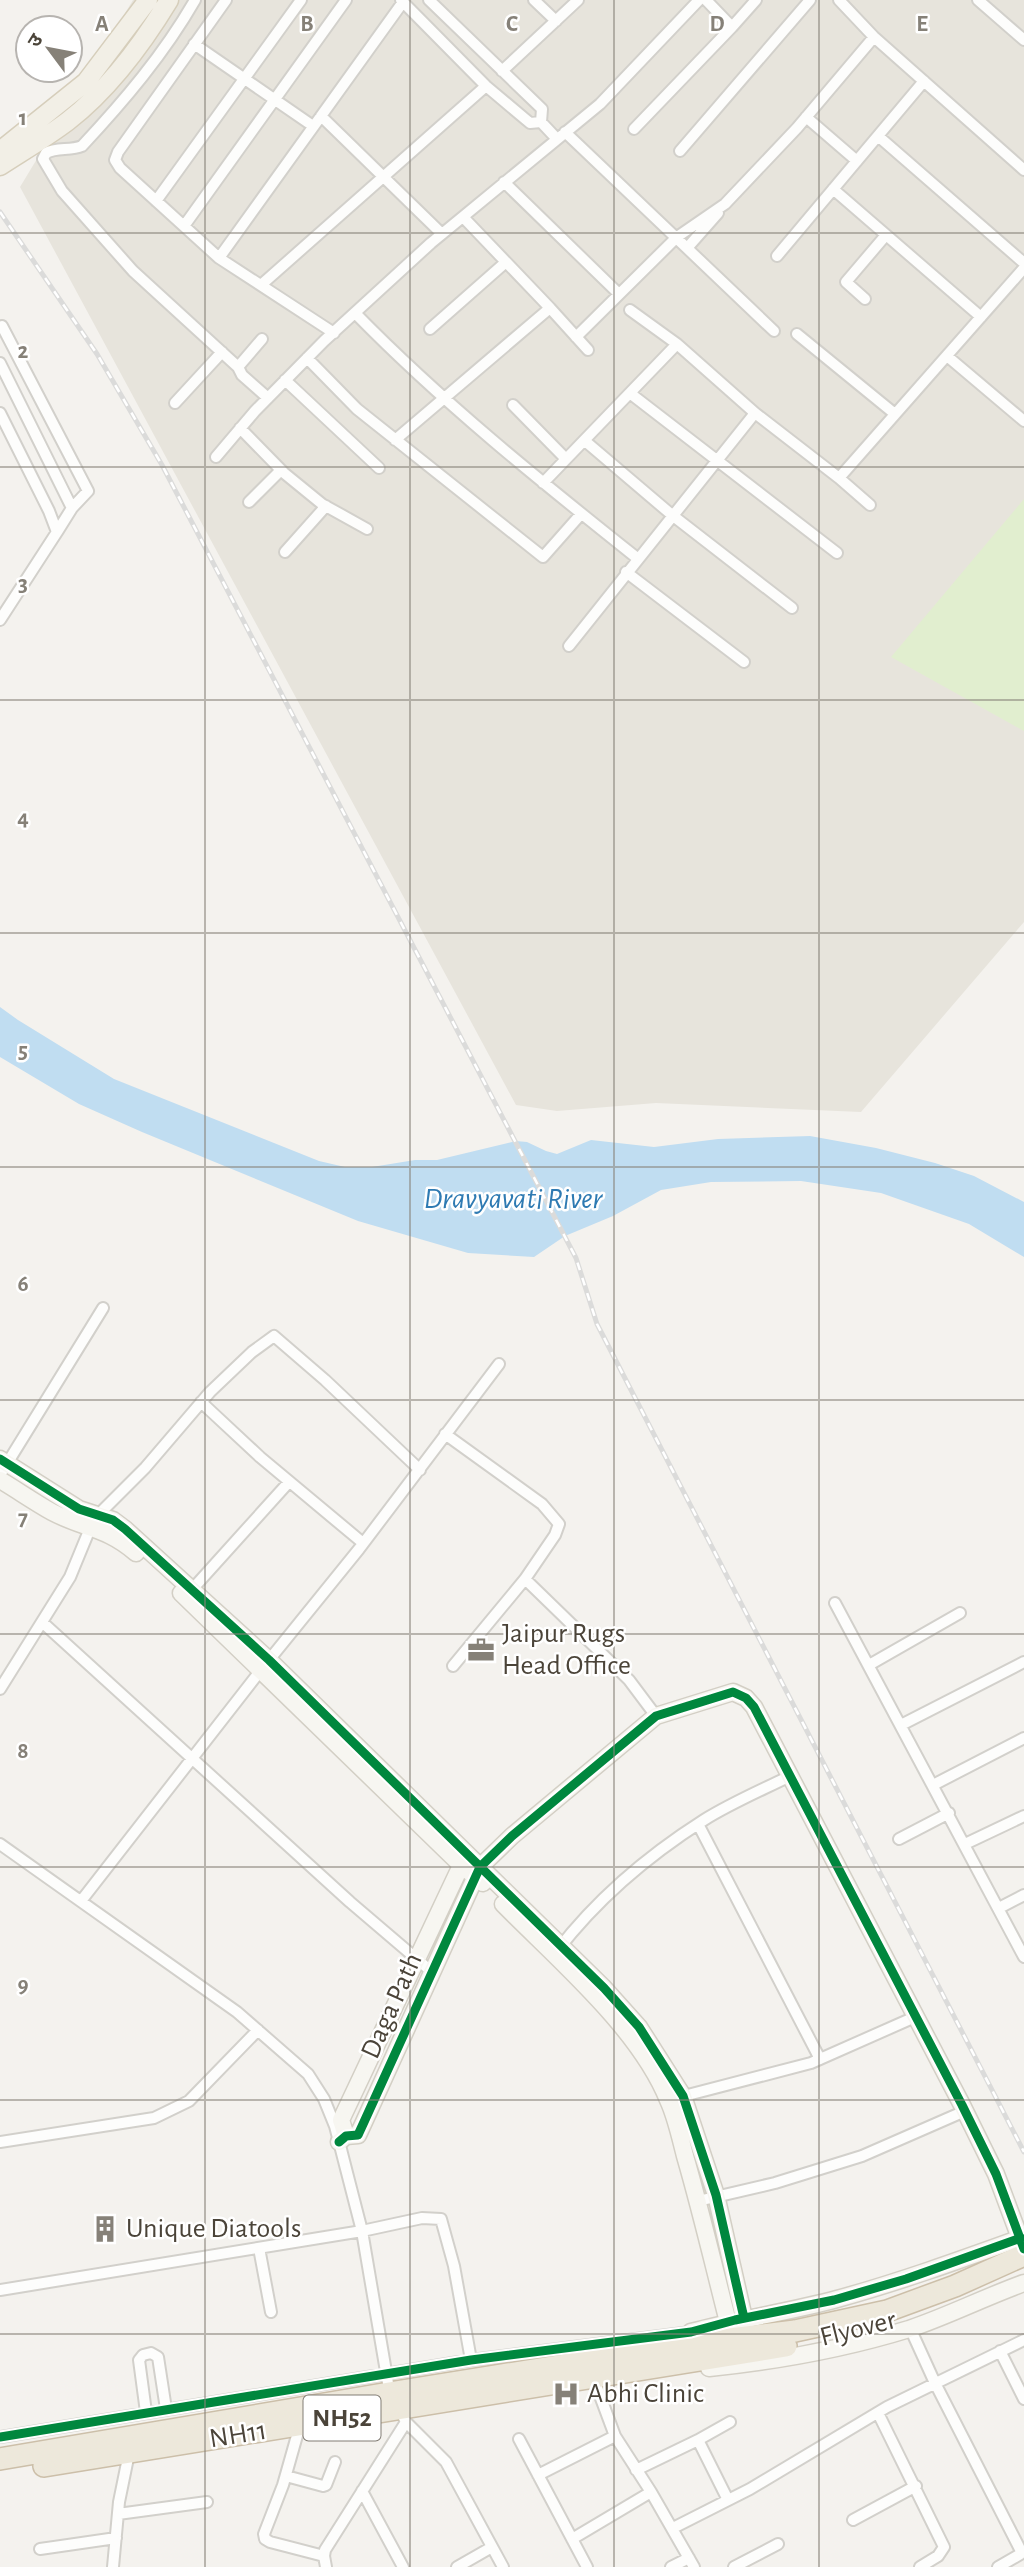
<svg xmlns="http://www.w3.org/2000/svg" width="1024" height="2567" font-family="'Alegreya Sans','Noto Sans Devanagari',sans-serif">
	<rect width="100%" height="100%" fill="#f4f2ee"/>
	<path fill="#e7e4dc" d="M 133,0 L 1024,0 L 1024,922 L 861,1112 L 656,1103 L 557,1111 L 516,1105 L 20,187 Z"/>
	<path fill="#e1eecf" d="M 1024,499 L 1024,731 L 891,657 Z"/>
	<path fill="#c0ddf1" d="M 0,1007 L 18,1020 L 114,1079 L 319,1161 L 345,1167 L 372,1167 L 415,1160 L 437,1160 L 516,1141 L 527,1142 L 546,1151 L 557,1154 L 591,1140 L 654,1147 L 718,1139 L 810,1136 L 876,1148 L 935,1163 L 974,1176 L 1024,1202 L 1024,1257 L 969,1224 L 881,1193 L 801,1181 L 711,1182 L 661,1190 L 613,1216 L 565,1236 L 534,1257 L 468,1253 L 358,1221 L 142,1132 L 79,1104 L 0,1057 Z"/>
	<g fill="none" stroke-linecap="round" stroke-linejoin="round">
		<defs>
			<path id="street" d="M 195,0 C 164,54 124,101 82,146 C 70,151 57,147 46,153 L 43,159 L 62,191 L 133,271 L 238,367 L 262,339
				M 226,0 L 118,152 L 115,160 L 120,168 L 219,258 L 334,333
				M 401,0 L 486,86 L 530,123 L 541,122
				M 429,0 L 542,109 L 541,122 L 557,139
				M 534,0 L 556,21
				M 839,0 L 874,37 L 1024,170
				M 978,0 L 1024,40
				M 732,27 L 756,0
				M 194,44 L 313,126
				M 502,71 L 578,0
				M 321,116 L 442,234
				M 806,117 L 857,161
				M 634,129 L 732,27 L 706,0
				M 565,132 L 774,331
				M 878,136 L 1024,263
				M 680,151 L 810,0
				M 504,182 L 618,293
				M 833,189 L 981,317
				M 156,201 L 301,0
				M 184,226 L 346,0
				M 688,247 L 718,213
				M 777,256 L 924,81
				M 219,258 L 403,2
				M 261,285 L 486,86
				M 865,299 L 846,282 L 886,235
				M 550,308 L 588,350
				M 630,310 L 677,344 L 755,413
				M 355,313 C 442,402 539,480 637,558
				M 2,326 L 88,491 L 72,508
				M 430,329 L 506,262
				M 797,334 L 895,414
				M 576,337 L 677,237 L 725,204 L 797,128 L 874,37
				M 947,356 L 1024,421
				M 307,358 L 357,409 L 543,557 L 581,514
				M 0,363 L 72,508 L 57,532
				M 238,367 L 242,375 L 268,398
				M 285,380 L 379,468
				M 631,394 L 837,553
				M 175,403 L 222,352
				M 513,405 L 566,459
				M 0,413 L 49,511 L 57,532 L 0,620
				M 240,428 L 284,473 L 322,504 L 367,529
				M 395,440 L 550,308 L 463,217
				M 585,441 L 672,515 L 792,608
				M 216,457 L 255,411 L 324,341 L 431,243 L 600,104 L 699,0
				M 839,478 L 870,505
				M 543,483 L 677,344
				M 249,502 L 281,470
				M 285,552 L 326,506
				M 626,572 L 744,662
				M 569,646 L 755,413 L 839,478 L 1024,268
				M 201,1402 L 260,1457 L 363,1543
				M 445,1434 L 542,1504 L 559,1524 L 555,1535 L 525,1579 L 453,1666
				M 0,1475 L 103,1308
				M 525,1579 L 629,1680 L 656,1716
				M 188,1594 L 289,1482
				M 835,1603 L 1024,1957
				M 42,1622 L 350,1902 L 432,1972
				M 869,1665 L 960,1613
				M 0,1689 L 70,1577 L 91,1526 L 98,1515 L 145,1468 L 210,1392 L 252,1352 L 274,1336 L 325,1380 L 420,1470
				M 901,1725 L 1024,1662
				M 933,1785 L 1024,1738
				M 698,1824 L 820,2059
				M 899,1839 L 949,1813
				M 0,1844 L 237,2012 L 308,2074 L 324,2099 L 335,2126 L 362,2231 L 390,2395
				M 965,1844 L 1024,1816
				M 81,1901 L 261,1670 L 359,1549 L 499,1364
				M 999,1908 L 1024,1895
				M 557,1951 C 597,1899 649,1855 704,1820 C 731,1803 762,1790 790,1776
				M 680,2097 L 811,2063 L 915,2017
				M 0,2142 L 154,2118 L 189,2101 L 258,2030
				M 698,2201 L 775,2183 L 862,2156 L 965,2111
				M 259,2248 L 271,2312
				M 0,2290 L 362,2231 L 422,2218 L 441,2219 L 454,2266 L 471,2360
				M 910,2328 L 935,2383 L 1022,2553
				M 1000,2351 L 1024,2399
				M 593,2377 L 615,2436 L 651,2492 L 694,2567
				M 399,2408 L 406,2422 L 446,2462 L 503,2567
				M 146,2412 L 139,2360 L 143,2355 L 151,2353 L 158,2357 L 166,2409
				M 878,2413 L 944,2547 L 938,2556 L 920,2567
				M 300,2425 L 283,2485 L 264,2534 L 265,2539 L 270,2542 L 324,2556
				M 0,2437 L 471,2360 L 691,2332
				M 519,2439 L 587,2567
				M 698,2440 L 730,2422
				M 636,2470 L 698,2440 L 728,2500
				M 538,2475 L 615,2436
				M 286,2476 L 323,2486 L 326,2485 L 335,2462
				M 362,2491 L 403,2567
				M 118,2514 L 207,2502
				M 853,2520 L 916,2486
				M 673,2528 L 750,2489 L 887,2407 L 1024,2340
				M 572,2539 L 651,2492
				M 40,2549 L 116,2538
				M 113,2567 L 119,2502 L 129,2453
				M 326,2567 L 324,2556 L 325,2550 L 406,2422
				M 457,2567 L 492,2547
				M 671,2567 L 689,2558
				M 734,2567 L 778,2544
				M 998,2567 L 1024,2552"/>
			<path id="secondary" d="M 0,1459 L 79,1509 L 113,1520 L 125,1529 L 269,1660 L 604,1988 L 639,2027 L 683,2096 L 716,2195 L 744,2318
				M 0,1480 C 17,1490 34,1502 52,1512 C 84,1529 106,1527 136,1553
				M 181,1593 L 460,1864 L 483,1883
				M 503,1904 C 557,1959 639,2028 668,2100 C 676,2117 680,2137 685,2156 C 701,2211 714,2267 728,2322
				M 346,2136 L 341,2120 L 466,1855
				M 339,2142 L 346,2136 L 358,2135 L 364,2122 L 480,1867 L 512,1836 L 656,1716 L 733,1692 L 746,1698 L 754,1707 L 962,2105 L 996,2174 L 1024,2249
				M 685,2347 L 691,2332 C 739,2319 789,2312 837,2299 C 899,2282 960,2260 1021,2238
				M 709,2368 C 777,2361 844,2349 909,2329 C 948,2316 985,2297 1024,2283"/>
			<path id="primary" d="M 0,151 L 86,82 L 148,0
				M 0,166 C 23,151 47,137 68,121 C 109,89 143,43 169,0"/>
			<path id="highway" d="M 0,2459 L 389,2393 L 722,2340 L 795,2331 L 887,2311 L 955,2286 L 1024,2255
				M 44,2466 L 786,2346"/>
		</defs>
		<use href="#street" stroke="#d2d0cb" stroke-width="14"/>
		<use href="#secondary" stroke="#d3cfc5" stroke-width="19"/>
		<use href="#primary" stroke="#d6cebb" stroke-width="21"/>
		<use href="#highway" stroke="#ccbfa9" stroke-width="24"/>
		<use href="#street" stroke="#fdfdfc" stroke-width="10"/>
		<use href="#secondary" stroke="#f7f6f1" stroke-width="16"/>
		<use href="#primary" stroke="#f2efe6" stroke-width="18"/>
		<use href="#highway" stroke="#ede8db" stroke-width="21"/>
		<defs>
			<path id="rail" d="M 0,212 L 97,354 L 162,465 L 576,1258 L 597,1324 L 1024,2152"/>
		</defs>
		<use href="#rail" stroke="#dbdbda" stroke-width="5"/>
		<use href="#rail" stroke="#fff" stroke-width="2.5" stroke-dasharray="8" stroke-linecap="butt"/>
		<defs>
			<path id="cycleway" d="M 0,1459 L 79,1509 L 113,1520 L 125,1529 L 269,1660 L 604,1988 L 639,2027 L 683,2096 L 716,2195 L 744,2318
				M 339,2142 L 346,2136 L 358,2135 L 364,2122 L 480,1867 L 512,1836 L 656,1716 L 733,1692 L 746,1698 L 754,1707 L 962,2105 L 996,2174 L 1024,2249
				M 0,2437 L 471,2360 L 691,2332 L 735,2320 L 834,2300 L 906,2279 L 1021,2238"/>
		</defs>
		<use href="#cycleway" stroke="#fff" stroke-width="13"/>
		<use href="#cycleway" stroke="#00873e" stroke-width="9"/>
	</g>
	<path fill="none" stroke="#868178" stroke-width="2" stroke-opacity="0.55" d="M 205,0 L 205,2567M 410,0 L 410,2567M 614,0 L 614,2567M 819,0 L 819,2567M 0,233 L 1024,233M 0,467 L 1024,467M 0,700 L 1024,700M 0,933 L 1024,933M 0,1167 L 1024,1167M 0,1400 L 1024,1400M 0,1634 L 1024,1634M 0,1867 L 1024,1867M 0,2100 L 1024,2100M 0,2334 L 1024,2334"/>
	<defs>
		<symbol id="office-bare" viewBox="-9 -9 18 18"><path d="M-6-3h4V-5.5h4V-3h4V5H-6ZM-1-4.5V-3h2v-1.5ZM-6 0V1H6V0Z" fill="#868178" stroke="#fff" stroke-width="2.5" paint-order="stroke"/></symbol>
		<symbol id="building-bare" viewBox="-9 -9 18 18"><path d="M-4-6H4V6H1V3H-1V6H-4ZM-2.5-4.3h1.7v1.8h-1.7ZM.8-4.3h1.7v1.8H.8ZM-2.5-1h1.7V.8h-1.7ZM.8-1h1.7V.8H.8Z" fill="#868178" stroke="#fff" stroke-width="2.5" paint-order="stroke"/></symbol>
		<symbol id="hospital-bare" viewBox="-9 -9 18 18"><path d="M-5-5h3v3.5h4V-5h3V5h-3V1.5h-4V5h-3Z" fill="#868178" stroke="#fff" stroke-width="2.5" paint-order="stroke"/></symbol>
	</defs>
	<g fill-rule="evenodd">
		<use href="#office-bare" x="462" y="1631" width="38" height="38"/>
		<use href="#building-bare" x="86" y="2210" width="38" height="38"/>
		<use href="#hospital-bare" x="547" y="2375" width="38" height="38"/>
	</g>
	<g text-anchor="middle" dominant-baseline="central" stroke-width="5" stroke-linejoin="round" paint-order="stroke">
		<rect fill="#fff" stroke="#817c74" stroke-width="2" x="303.5" y="2395.5" width="77" height="45" rx="5"/>
		<g font-size="26" font-weight="bold" fill="#4b4439">
			<text x="342" y="2418">NH52</text>
		</g>
		<g font-size="28" fill="#4b4439" stroke="#fff" text-anchor="start">
			<text x="502" y="1634">Jaipur Rugs<tspan x="502" dy="32">Head Office</tspan></text>
			<text x="126" y="2229">Unique Diatools</text>
			<text x="587" y="2394">Abhi Clinic</text>
		</g>
		<g font-size="28" fill="#4b4439" stroke="#fff">
			<text transform="translate(392 2006) rotate(-66)">Daga Path</text>
			<text transform="translate(858 2329) rotate(-14)">Flyover</text>
			<text transform="translate(238 2435) rotate(-9)">NH11</text>
		</g>
		<g font-size="30" font-style="italic" fill="#2e7ab2" stroke="#fff">
			<text x="513" y="1199">Dravyavati River</text>
		</g>
	</g>
	<g font-size="23" text-anchor="middle" font-weight="bold" fill="#868178" stroke="#fff" stroke-width="5" stroke-linejoin="round" paint-order="stroke">
		<text x="102" y="31">A</text>
		<text x="307" y="31">B</text>
		<text x="512" y="31">C</text>
		<text x="717" y="31">D</text>
		<text x="922" y="31">E</text>
		<text x="23" y="125">1</text>
		<text x="23" y="358">2</text>
		<text x="23" y="591">3</text>
		<text x="23" y="825">4</text>
		<text x="23" y="1058">5</text>
		<text x="23" y="1291">6</text>
		<text x="23" y="1525">7</text>
		<text x="23" y="1758">8</text>
		<text x="23" y="1992">9</text>
	</g>
	<g transform="translate(49 49) rotate(302)"><circle r="33" fill="#ffffff" stroke="#b7b4b0" stroke-width="2"/>
	<path d="M0-5L12 26L0 18L-12 26Z" fill="#868178"/>
	<text y="-10" font-size="19" font-weight="bold" text-anchor="middle" fill="#4b4439">उ</text>
	</g>
</svg>
